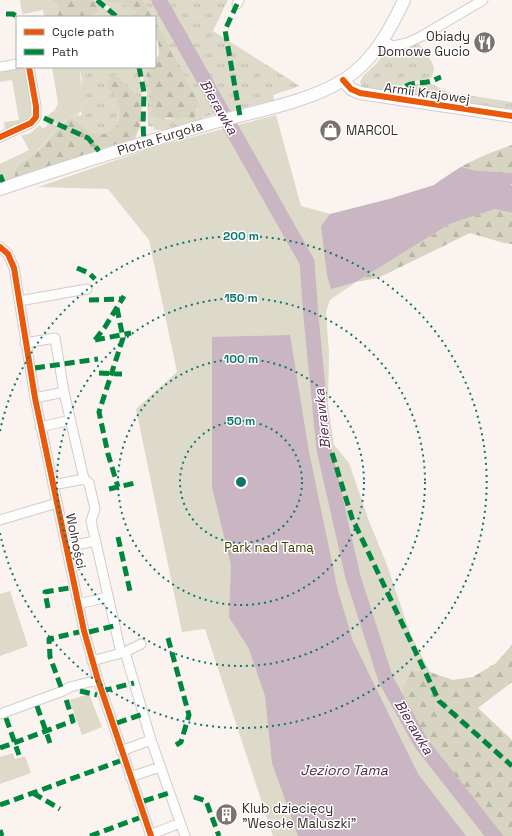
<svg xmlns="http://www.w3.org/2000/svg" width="512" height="836" font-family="'Space Grotesk',sans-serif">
	<defs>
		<pattern id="grass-tufts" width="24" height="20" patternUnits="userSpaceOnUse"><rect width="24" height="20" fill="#dddac9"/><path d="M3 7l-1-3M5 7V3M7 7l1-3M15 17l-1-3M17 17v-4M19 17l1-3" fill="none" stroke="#bebbad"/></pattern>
		<pattern id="forest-firs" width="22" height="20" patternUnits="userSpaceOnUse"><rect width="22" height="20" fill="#d7d4c1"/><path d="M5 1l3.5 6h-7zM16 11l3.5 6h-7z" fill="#b9b6a6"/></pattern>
	</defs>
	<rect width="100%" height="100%" fill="#faf3f0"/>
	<path fill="url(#grass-tufts)" d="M 93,0 L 94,0 L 115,17 L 90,17 L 100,11 Z
		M 102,0 L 106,0 L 108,2 L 121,2 L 143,17 L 119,17 Z
		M 143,0 L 155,0 L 218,113 L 202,118 L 202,120 C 186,124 166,133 150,129 L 154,129 L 154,127 L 148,126 L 148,124 L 147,92 L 140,67 L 151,67 L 146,75 L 151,93 L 149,98 L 152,105 L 150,115 L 160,120 C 165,118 168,120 173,119 C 182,118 183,113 192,119 C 196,114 197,110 200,105 L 164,36 L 155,21 L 155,17 L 153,17 Z
		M 164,0 L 228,0 L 213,31 L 300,86 L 273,95 L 274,100 L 227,112 Z
		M 417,43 C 422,45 433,62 434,68 C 434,71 432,76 431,78 C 416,83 407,77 396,93 L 363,88 L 360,82 L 363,76 L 376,64 L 386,51 L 391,48 L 404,49 Z
		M 79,67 L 137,67 L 141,81 L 142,101 L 117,75 C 119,92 121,108 117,126 L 104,134 L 90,132 L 71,117 L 82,115 L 79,100 L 82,79 Z
		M 430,83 L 447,92 L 512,102 L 512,111 L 402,95 C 407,83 419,84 430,83 Z"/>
	<path fill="url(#forest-firs)" d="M 50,0 L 93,0 L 100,11 L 90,17 L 57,17 L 58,6 Z
		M 106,0 L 143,0 L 153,17 L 143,17 L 121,2 L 108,2 Z
		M 155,21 L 164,36 L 200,105 L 197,109 L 195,118 L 192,119 L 182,116 L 179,119 L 166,118 L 164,120 L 160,120 L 150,115 L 152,105 L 149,98 L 151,93 L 146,75 L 151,67 L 155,67 L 155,62 L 159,54 L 158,42 L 155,36 Z
		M 111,75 L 117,75 L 142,101 L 140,126 L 135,139 L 99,149 L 96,151 L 15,178 C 15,173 15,170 17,166 C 21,161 28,159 33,155 C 47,143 57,128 71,117 L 90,132 L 104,134 L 117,126 C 122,104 119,103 107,85 Z
		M 512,145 L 512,173 L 472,170 L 434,185 C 460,165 482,155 512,145 Z
		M 495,209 L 512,213 L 512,244 L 504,243 L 470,233 L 378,278 L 356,282 L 450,224 Z
		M 512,645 L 512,682 L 478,708 L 512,740 L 512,836 L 487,836 L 399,696 L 411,670 L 430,672 L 453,680 L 473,677 L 496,663 Z"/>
	<path fill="#dddac9" d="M 20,0 L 50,0 L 58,6 L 57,17 L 44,17 L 43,10 L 23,14 L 21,9 Z
		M 17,67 L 25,67 L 34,111 L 31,119 L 8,131 L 5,130 L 4,122 L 19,120 L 12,80 L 0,82 L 0,69 Z
		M 52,67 L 79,67 C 83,83 79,96 81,112 L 78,113 L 79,115 L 71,117 L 60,125 L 52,122 L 46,117 L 55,110 L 58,103 Z
		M 276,115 L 301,206 L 330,214 L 321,226 L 331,288 L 356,282 L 330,300 L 326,312 L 329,353 L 328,405 L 334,445 L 349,463 L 369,521 L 387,565 L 410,633 L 430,672 L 411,670 L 399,696 L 487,836 L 273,836 L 205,629 L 182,632 L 136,409 L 177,372 L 149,240 L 108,189 L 38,187 L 154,147 Z
		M 46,120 L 59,127 L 57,130 L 32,156 L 18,164 L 15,171 L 15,178 L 0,182 L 0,164 L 29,150 L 21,135 C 29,136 34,130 40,125 L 43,129 L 48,125 Z
		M 10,591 L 28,646 L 0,656 L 0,594 Z
		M 89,694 L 102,727 L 82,735 L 69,700 Z
		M 13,753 L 15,759 L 25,756 L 31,773 L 0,784 L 0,757 Z"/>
	<path fill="#cab5c2" d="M 461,167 L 472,170 L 512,173 L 512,183 L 511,185 L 512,185 L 512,213 L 495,209 L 450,224 L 356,282 L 331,289 L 327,275 L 321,226 L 330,214 L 389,199 L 434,185 Z
		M 290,335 L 309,452 L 338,591 L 353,641 L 418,774 L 466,836 L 298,836 L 272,763 L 265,696 L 249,649 L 229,617 L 231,565 L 212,487 L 212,337 Z"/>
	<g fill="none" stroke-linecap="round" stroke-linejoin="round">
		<path stroke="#cab5c2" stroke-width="15" d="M 159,0 L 307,262 L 311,317 L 324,449 L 353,577 L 386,680 L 421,743 L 494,836"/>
		<defs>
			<path id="street" d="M 237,4 L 239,0
				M 383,41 L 393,46 L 407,43 L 422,36 L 483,0
				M 0,67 L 17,64
				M 0,137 L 31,123 L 36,117 L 36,106 L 29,67
				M 0,247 L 8,254 L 14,268 L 35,398 L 84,631 L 98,680 L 151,836
				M 19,301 L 87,289
				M 25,343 L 55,338 L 64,392 L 84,479 L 89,483 L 95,509 L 91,521 L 121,653
				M 35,398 L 64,392
				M 40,427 L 71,420
				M 53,485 L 84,479
				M 0,520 L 57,503
				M 66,547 L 95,541
				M 78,604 L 108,597
				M 125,652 L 151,740 L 185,836
				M 92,661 L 125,652 L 141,644
				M 0,714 L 63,691 L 70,687 L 98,680
				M 121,751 L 151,740
				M 130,777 L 160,767
				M 150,835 L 180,823"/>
			<path id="secondary" d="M 343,80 L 351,89 L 360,93 L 512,116
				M 0,189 C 69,166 138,144 208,124 C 251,112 308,103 345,79 C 374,60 390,30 404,0"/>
		</defs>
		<use href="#street" stroke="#d2ccca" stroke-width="11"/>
		<use href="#secondary" stroke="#d2ccca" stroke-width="14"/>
		<use href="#street" stroke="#fefdfd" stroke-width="9"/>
		<use href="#secondary" stroke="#fefdfd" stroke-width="12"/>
		<path stroke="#00873e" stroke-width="5" stroke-dasharray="10 5" stroke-linecap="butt" d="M 97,0 L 117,17
			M 237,4 L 225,30 L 240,116
			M 6,14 L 13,14 L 18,17
			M 139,67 L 144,92 L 143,124 L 144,143
			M 398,99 C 403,79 417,85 432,81 C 435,80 438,78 441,77
			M 44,118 L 88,138 L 99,151
			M 0,175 L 3,182
			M 77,268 L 89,273 L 95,279
			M 89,300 L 122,299
			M 117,308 L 123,338 L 99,412 L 108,454 L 118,487
			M 95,340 L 105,327 L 124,296
			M 95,340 L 131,333
			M 35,368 L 98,359
			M 99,373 L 122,374
			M 332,453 L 352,518 L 439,701 L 512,766
			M 109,489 L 135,483
			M 118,537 L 130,591
			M 48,608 L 45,592 L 69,588
			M 89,632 L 114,626
			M 168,638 L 189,715 L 181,742 L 176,745
			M 61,687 L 50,657 L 49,639 L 79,632
			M 80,691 L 97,695
			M 102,691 L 134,683
			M 37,706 L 50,743
			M 6,718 L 19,755
			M 117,723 L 143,714
			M 0,748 L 73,721 L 65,696
			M 33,793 L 60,809
			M 194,797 L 206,801 L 219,836
			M 144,801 L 169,793
			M 0,805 L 120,761
			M 0,830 L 2,836
			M 90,836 L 139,818"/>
		<defs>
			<path id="cycleway" d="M 343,80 L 351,89 L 360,93 L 512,116
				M 0,137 L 31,123 L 36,117 L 36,106 L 29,67
				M 0,247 L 8,254 L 14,268 L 35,398 L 84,631 L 98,680 L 151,836"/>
		</defs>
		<use href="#cycleway" stroke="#fff" stroke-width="8"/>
		<use href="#cycleway" stroke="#e8590c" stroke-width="6"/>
	</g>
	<g fill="none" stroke="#0f766e" stroke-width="2" stroke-dasharray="2 4">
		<circle cx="241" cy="482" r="61"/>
		<circle cx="241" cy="482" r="123"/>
		<circle cx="241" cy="482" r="184"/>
		<path d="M0 431A246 246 0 1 1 0 533"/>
	</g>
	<defs>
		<symbol id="restaurant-disc" viewBox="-11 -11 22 22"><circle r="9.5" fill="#79726f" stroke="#fff"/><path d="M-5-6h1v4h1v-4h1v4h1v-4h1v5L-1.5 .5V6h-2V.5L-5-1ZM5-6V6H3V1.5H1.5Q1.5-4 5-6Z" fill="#fff"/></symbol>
		<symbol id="shop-disc" viewBox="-11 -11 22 22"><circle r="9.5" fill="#79726f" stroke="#fff"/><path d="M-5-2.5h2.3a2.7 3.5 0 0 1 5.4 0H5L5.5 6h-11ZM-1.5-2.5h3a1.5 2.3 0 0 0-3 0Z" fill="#fff"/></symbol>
		<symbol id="building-disc" viewBox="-11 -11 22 22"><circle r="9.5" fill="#79726f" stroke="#fff"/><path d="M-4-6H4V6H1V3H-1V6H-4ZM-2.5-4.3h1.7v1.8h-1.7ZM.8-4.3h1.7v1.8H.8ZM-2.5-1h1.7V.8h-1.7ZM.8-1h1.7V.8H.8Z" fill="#fff"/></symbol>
	</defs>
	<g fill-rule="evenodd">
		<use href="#restaurant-disc" x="472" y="30" width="25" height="25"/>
		<use href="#shop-disc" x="318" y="118" width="25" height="25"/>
		<use href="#building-disc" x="214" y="802" width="25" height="25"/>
	</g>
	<g text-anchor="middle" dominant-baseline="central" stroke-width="3" stroke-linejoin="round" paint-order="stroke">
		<g font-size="13" fill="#332c29" stroke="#fff" text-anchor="start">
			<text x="470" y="36" text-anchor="end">Obiady<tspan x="470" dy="15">Domowe Gucio</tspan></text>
			<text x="346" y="130">MARCOL</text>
			<text x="242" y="808">Klub dziecięcy<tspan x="242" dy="15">"Wesołe Maluszki"</tspan></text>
		</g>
		<g font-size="13" fill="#332c29" stroke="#fff">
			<text transform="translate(427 93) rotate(8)">Armii Krajowej</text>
			<text transform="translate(160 138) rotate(-17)">Piotra Furgoła</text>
			<text transform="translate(76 541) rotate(78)">Wolności</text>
		</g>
		<g font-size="13" fill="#434006" stroke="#fff">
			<text x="269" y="547">Park nad Tamą</text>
		</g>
		<g font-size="14" font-style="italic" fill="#4e2745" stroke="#fff">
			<text transform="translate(219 107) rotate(60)">Bierawka</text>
			<text transform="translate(322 419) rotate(-96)">Bierawka</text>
			<text transform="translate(414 727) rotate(59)">Bierawka</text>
			<text x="344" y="770">Jezioro Tama</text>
		</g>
	</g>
	<circle cx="241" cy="482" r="6" fill="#0f766e" stroke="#fff" stroke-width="2"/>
	<g font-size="12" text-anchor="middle" font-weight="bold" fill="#0f766e" stroke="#fff" stroke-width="3" stroke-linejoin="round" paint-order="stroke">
		<text x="241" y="240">200 m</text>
		<text x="241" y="302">150 m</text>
		<text x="241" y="363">100 m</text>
		<text x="241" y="425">50 m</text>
	</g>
	<rect x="16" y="16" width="140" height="52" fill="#ffffff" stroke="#adaba9"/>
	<rect x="24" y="29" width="20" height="6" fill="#e8590c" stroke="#adaba9"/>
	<text x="52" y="36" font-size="12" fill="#332c29">Cycle path</text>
	<rect x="24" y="49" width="20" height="6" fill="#00873e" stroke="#adaba9"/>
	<text x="52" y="56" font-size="12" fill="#332c29">Path</text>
</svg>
